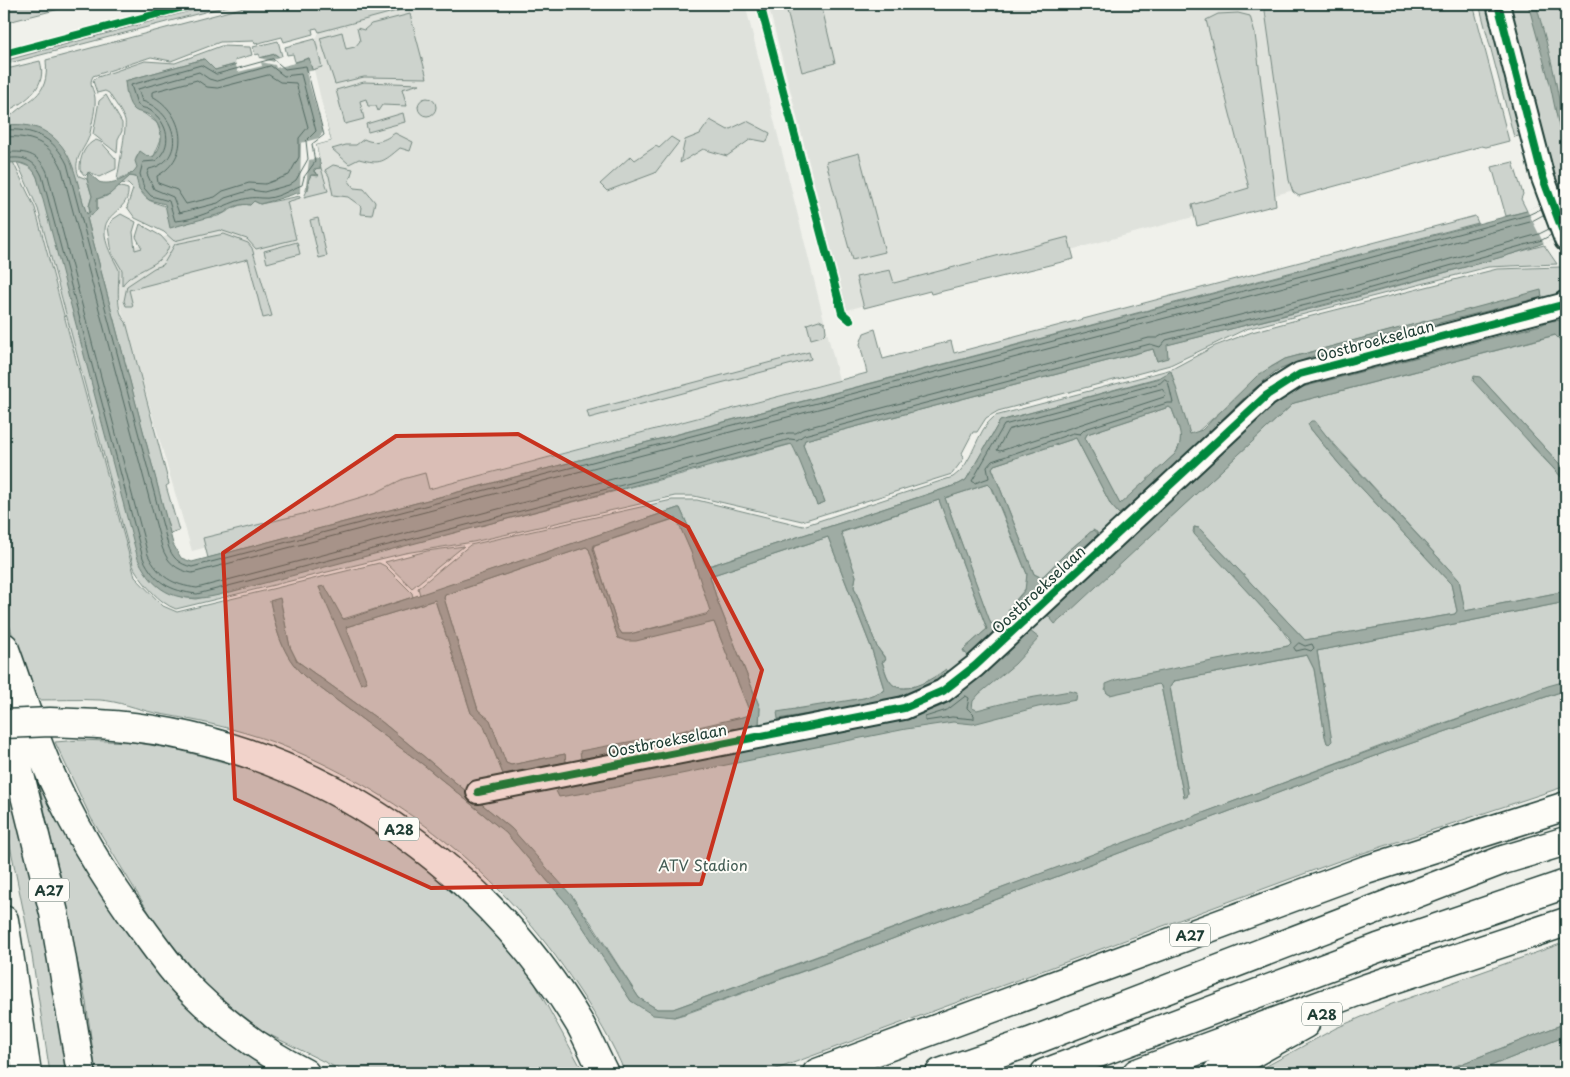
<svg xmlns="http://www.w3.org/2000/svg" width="1570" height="1077" font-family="'Playpen Sans',sans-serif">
	<rect width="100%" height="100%" fill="#f0f1eb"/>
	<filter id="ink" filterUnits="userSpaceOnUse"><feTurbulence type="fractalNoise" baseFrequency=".02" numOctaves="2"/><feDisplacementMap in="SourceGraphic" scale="10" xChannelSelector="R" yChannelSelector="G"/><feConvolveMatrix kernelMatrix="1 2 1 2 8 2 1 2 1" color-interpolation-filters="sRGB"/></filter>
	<g filter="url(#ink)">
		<path fill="#dfe2dc" d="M 408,4 L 745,4 L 839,380 L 192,551 L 121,308 L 108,254 L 288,200 L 328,191 L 316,145 L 331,141 L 309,58 L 319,32 L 408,8 Z
			M 768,4 L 1271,4 L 1309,186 L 847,310 Z"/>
		<path fill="#cdd3cd" stroke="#768880" d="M 4,4 L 79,4 L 4,23 Z
			M 216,4 L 235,4 L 10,63 L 4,61 Z
			M 256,4 L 408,4 L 408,8 L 319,32 L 317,28 L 312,29 L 313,34 L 284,42 L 282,37 L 255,44 L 254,41 L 220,42 L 171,61 L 151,57 L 93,76 C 88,85 94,89 95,98 C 96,108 92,123 90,133 C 87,148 71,158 79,176 L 87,179 L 92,196 L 89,206 L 90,212 L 86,214 C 75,171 63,121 7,125 L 7,120 C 27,97 50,100 46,60 Z
			M 814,4 L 821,4 L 835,63 L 802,72 L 787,11 Z
			M 1264,4 L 1473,4 L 1509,141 L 1486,147 L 1482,146 L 1299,196 L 1293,192 L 1289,180 Z
			M 1479,4 L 1491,4 L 1524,135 L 1514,137 Z
			M 1504,4 L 1566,4 L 1566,207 L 1551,174 Z
			M 1238,13 L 1250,16 L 1255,34 L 1276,205 L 1197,226 L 1192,205 L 1249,188 L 1206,20 L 1218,14 Z
			M 410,14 L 427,78 L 364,77 L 335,84 L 320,38 L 342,32 L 346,49 L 355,47 L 360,41 L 357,28 L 364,30 L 371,24 Z
			M 315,39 L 322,67 L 312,70 L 309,58 L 295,62 L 293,54 L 287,55 L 285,47 Z
			M 278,41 L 282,56 L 279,57 L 275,54 L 260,58 L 259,54 L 255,55 L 253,47 Z
			M 221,46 L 250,47 L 252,55 L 235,60 L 236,64 L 215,70 L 204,59 L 125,81 L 130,103 L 157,123 L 162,137 L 154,156 L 149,157 L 139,154 L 136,158 L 138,166 L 136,171 L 117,180 C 118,173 127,125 125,121 C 122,111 114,102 109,93 L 105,91 L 97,93 L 93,81 L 95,78 L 145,61 L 175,63 Z
			M 40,61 C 48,86 27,101 7,111 L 4,109 L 4,67 L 11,68 Z
			M 364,82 L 420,84 L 402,89 L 407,106 L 382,105 L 378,111 L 376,106 L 368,106 L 366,99 L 360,101 L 364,119 L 345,124 L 336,90 Z
			M 106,95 L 122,123 L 122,131 L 118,139 L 117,153 L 93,134 L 99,101 Z
			M418 107a9 9 0 1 1 18 0a9 9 0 1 1-18 0Z
			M 403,113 L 405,122 L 368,132 L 366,124 Z
			M 710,120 L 728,130 L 747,121 L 770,133 L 767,142 L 751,139 L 727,156 L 703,149 L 680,163 L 685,140 L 700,134 Z
			M 395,133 L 413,142 L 410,151 L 400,148 C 383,162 381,165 359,159 L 349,164 L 332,149 L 346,145 L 356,145 L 364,139 C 375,145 385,140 395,133 Z
			M 671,137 L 679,142 L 655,173 L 607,191 L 600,184 L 631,156 L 635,160 L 656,146 L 659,148 Z
			M 96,140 L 101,142 L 116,159 L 116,169 L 99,177 L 89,172 L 85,176 L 80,170 C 79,158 85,144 96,140 Z
			M 859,153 L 885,252 L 852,260 L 826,162 Z
			M 13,162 L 35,208 L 135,577 L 163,606 L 177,612 L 379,563 L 385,566 L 412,593 L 413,597 L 343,619 L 319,587 L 349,652 L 346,627 L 435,600 L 471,713 L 483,723 L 503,774 L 566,762 L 565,754 L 511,765 L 506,763 L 490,720 L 478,710 L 444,598 L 445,595 L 586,547 L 589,549 L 618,638 L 714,622 L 751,715 L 731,720 L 759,724 L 760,708 L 717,600 L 710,576 L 828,537 L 871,647 L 884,689 L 883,691 L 864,698 L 802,710 L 797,708 L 778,719 L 842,708 L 920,692 L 946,670 C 934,678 900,700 889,680 C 886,675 884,667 882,661 L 886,659 L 877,647 L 854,587 L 856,576 L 840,533 L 939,500 L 987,629 L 963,650 L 965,654 L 991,625 L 945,498 L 988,484 L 991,486 L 1027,574 L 1026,588 L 1014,602 L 1068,562 L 1097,536 L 1097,532 L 1093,530 L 1066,553 L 1043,576 L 1040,577 L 1034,574 L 992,468 L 994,465 L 1076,438 L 1111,505 L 1119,514 L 1155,485 L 1248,394 L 1276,371 L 1321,353 L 1542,296 L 1540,291 L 1285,359 L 1271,367 L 1195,434 L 1190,435 L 1160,377 L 1000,421 L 966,480 L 959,484 L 712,565 L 707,566 L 704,562 L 680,508 L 678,508 L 420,595 L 418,588 L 470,545 L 672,500 L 697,500 L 803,526 L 953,477 C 974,464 975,431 995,416 L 1172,369 L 1215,346 L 1252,332 L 1300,319 L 1497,269 L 1560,267 L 1566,280 L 1566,293 L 1289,386 L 1566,309 L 1566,320 L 1549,321 L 1541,325 L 1303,387 L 1278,402 L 1145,541 L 1294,403 L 1556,335 L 1566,346 L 1566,471 L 1480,377 L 1533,447 L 1566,482 L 1566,591 L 1465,611 L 1459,580 L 1313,421 L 1310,428 L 1339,464 L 1451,584 L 1457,611 L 1455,614 L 1305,640 L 1199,528 L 1194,527 L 1193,532 L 1280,627 L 1291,643 L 1288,646 L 1250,653 L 1105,689 L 1108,694 L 1159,684 L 1161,686 L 1184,797 L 1188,793 L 1170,687 L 1174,681 L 1307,655 L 1314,669 L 1325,736 L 1327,743 L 1330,743 L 1329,721 L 1317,651 L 1566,602 L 1566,681 L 1418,732 L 1063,866 L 673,1009 L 657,1009 L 639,998 L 590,921 L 512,829 L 382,722 L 297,661 L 290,647 L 280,599 L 270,601 C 276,630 282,655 304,676 L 425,766 L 506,833 L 570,907 L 631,1001 L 674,1017 L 685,1014 L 884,942 L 1386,752 L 1566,690 L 1566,786 L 1336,862 L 766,1073 L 625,1073 C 613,1043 595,1014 577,987 C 504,875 398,790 273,742 C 235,728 195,720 155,713 C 137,709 118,701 100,700 C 78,699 57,700 35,700 L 4,610 L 4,164 Z
			M 17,162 L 32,168 L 37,177 L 181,597 L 196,599 L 678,475 L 792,444 C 796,447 813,496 817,505 L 825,502 L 803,445 L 805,440 L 1153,349 L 1157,361 L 1168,357 L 1166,345 L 1343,301 L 1544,245 L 1557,264 L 1488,267 L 1246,329 L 1170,365 L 998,411 L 986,418 L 977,432 L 973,432 L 962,453 L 964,458 L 952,474 L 802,521 L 694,496 L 675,496 L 473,542 L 405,553 L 176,609 C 159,603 143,583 134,568 L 38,209 Z
			M 1513,162 L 1523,194 L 1521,199 L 1527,211 L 1506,216 L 1492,167 Z
			M 333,165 L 353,169 L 349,181 L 354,188 L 364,189 L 375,202 L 372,215 L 361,214 L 362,207 L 348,197 L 333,195 L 329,176 L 325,170 Z
			M 318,167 L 321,168 L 328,191 L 304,197 L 309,186 L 308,179 L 311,175 L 319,176 L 314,171 Z
			M 130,176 L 136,177 C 139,185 140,195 149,200 C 155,204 202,217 210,217 C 225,218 235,201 250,205 L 254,201 L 260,204 L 300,196 L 300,198 L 287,202 L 296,239 L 256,249 L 247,239 L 220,230 L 174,241 L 164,232 L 135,218 L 127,207 L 133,189 L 128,184 L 120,183 Z
			M 118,186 L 128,189 C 130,209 106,212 105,229 C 104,245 113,257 119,270 C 119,284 115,312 126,322 L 169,484 L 166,486 L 179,531 L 170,534 L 87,218 L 97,210 L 97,199 L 107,196 Z
			M 121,214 L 136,222 L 133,232 L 135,250 L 142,248 L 136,237 L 140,224 L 161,236 L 169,245 C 165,267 131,269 122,286 L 122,270 L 112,253 L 108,227 L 112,220 Z
			M 1475,216 L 1478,223 L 208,558 L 203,538 L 315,511 L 375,493 L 403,479 L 425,473 L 429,489 L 867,373 L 860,344 L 864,333 L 875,329 L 883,359 L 951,341 L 954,353 Z
			M 318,218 L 327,256 L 319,258 L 310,220 Z
			M 224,234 L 248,243 L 252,248 L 272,316 L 263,318 L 248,259 L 129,290 L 133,306 L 126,306 L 124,301 L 127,286 L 154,268 L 163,265 L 175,244 Z
			M 1068,237 L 1074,259 L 931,294 L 930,291 L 864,308 L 856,277 L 890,270 L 894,283 Z
			M 297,242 L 300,254 L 267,263 L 264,251 Z
			M 819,320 L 825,323 L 826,332 L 822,336 L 811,339 L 807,324 Z
			M 809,352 L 811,359 L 589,418 L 587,411 Z
			M 1169,407 L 1172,409 C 1178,426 1186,438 1175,454 L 1120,505 L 1085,438 L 1087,434 Z
			M 677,518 L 691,552 L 710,607 L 709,613 L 630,634 L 622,634 L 618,628 L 593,548 L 595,545 Z
			M 464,546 L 412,588 L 385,562 L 427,551 Z
			M 4,737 L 77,1073 L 50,1073 L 30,943 L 4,816 Z
			M 80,740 L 132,742 L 179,750 L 275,776 L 345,809 L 428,868 L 484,921 L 510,949 L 534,982 L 584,1073 L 347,1073 L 264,1032 L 208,988 L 158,927 L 91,818 L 55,742 Z
			M 33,757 L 88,867 L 285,1073 L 96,1073 L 86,1002 Z
			M 1566,942 L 1566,1023 L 1438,1073 L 1254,1073 L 1336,1028 L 1392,1004 Z
			M 1566,1036 L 1566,1073 L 1473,1073 Z"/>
		<path fill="#9faca4" stroke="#6c8077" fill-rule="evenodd" d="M 1528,4 L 1536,4 C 1547,45 1560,87 1562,130 L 1560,132 L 1550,84 Z
			M 275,54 L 287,65 L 309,58 L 331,141 L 316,145 L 321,168 L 314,169 L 314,172 L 319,175 L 311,175 L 308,181 L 308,190 C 293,194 277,200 260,204 L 254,201 L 250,205 C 241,203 231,207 224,213 L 170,228 L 165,204 L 149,200 L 139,189 L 136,177 L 130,176 L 110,194 L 97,199 L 97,210 L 87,218 L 173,544 L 181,558 L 192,562 L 1527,211 L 1566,191 L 1566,233 C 1524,254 1477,263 1432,276 C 1344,300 1255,323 1167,345 L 1168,358 L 1157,361 L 1153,349 L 805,440 L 803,445 L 825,502 L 817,505 C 813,496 795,446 791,444 L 219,595 C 181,604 155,595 138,559 L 37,177 C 30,162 18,161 4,164 L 4,126 C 16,123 31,125 42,130 C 76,147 75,183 87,214 L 90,212 L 89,206 L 92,196 L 87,179 L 88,172 L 99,182 C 110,186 131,178 137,167 L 135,161 L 140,151 L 147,156 L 153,157 C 166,143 163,123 147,114 C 143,112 139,113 135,110 C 127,104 126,90 125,81 L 204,59 L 215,70 Z
			M 1541,290 L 1542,297 L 1321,353 L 1276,371 L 1248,394 L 1155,485 L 1119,514 L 1111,505 L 1076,438 L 994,465 L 992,468 L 1034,574 L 1040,577 L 1043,576 L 1066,553 L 1093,530 L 1098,534 L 1034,597 L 1011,614 L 1008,610 L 1025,590 L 1027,574 L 993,489 L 988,484 L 945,498 L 991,624 L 996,621 L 1000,625 L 993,635 L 969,657 L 963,650 L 987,629 L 939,500 L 841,532 L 856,576 L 854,587 L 877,647 L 886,660 L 882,662 C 884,667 886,676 889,680 C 900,700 934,678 946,669 L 950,674 L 920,692 L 887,701 L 778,719 L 777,712 L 864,698 L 883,691 L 884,689 L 871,647 L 828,537 L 710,576 L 717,600 L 760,708 L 759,724 L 671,742 L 668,734 L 751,715 L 714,622 L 636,641 L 626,641 L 618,638 L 589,549 L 586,547 L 445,595 L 444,598 L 478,710 L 490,720 L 506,763 L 511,765 L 565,754 L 566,762 L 503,774 L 483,724 L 471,713 L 435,600 L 346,627 L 367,682 L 361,684 L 319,587 L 325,586 L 343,619 L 347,619 L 678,508 L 680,508 L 704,562 L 707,566 L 712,565 L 959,484 L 966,480 L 1000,421 L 1159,378 L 1171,371 L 1190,434 L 1202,430 L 1258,375 L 1285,359 ZM 1169,407 L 1172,409 C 1178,426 1186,438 1175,454 L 1120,504 L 1085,438 L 1087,434 ZM 676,518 L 691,552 L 710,611 L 706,615 L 630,634 L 622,634 L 618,628 L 593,549 L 594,545 Z
			M 1566,320 L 1566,346 L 1555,335 L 1294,403 L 1068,613 L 1055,624 L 1046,613 L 1247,426 L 1278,402 L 1303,387 L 1541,325 L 1549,321 Z
			M 1474,376 L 1480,377 L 1566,471 L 1566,482 L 1473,381 Z
			M 1311,421 L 1315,421 L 1332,443 L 1459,580 L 1465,611 L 1566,591 L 1566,602 L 1317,651 L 1332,741 L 1329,744 L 1327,743 L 1325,736 L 1314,669 L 1307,655 L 1174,681 L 1170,687 L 1188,793 L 1187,797 L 1184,797 L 1161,686 L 1159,684 L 1110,695 L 1106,692 L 1106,684 L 1116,680 L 1288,646 L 1291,643 L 1289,637 L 1194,534 L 1194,527 L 1199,528 L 1305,640 L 1455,614 L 1457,611 L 1451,584 L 1339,464 L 1310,428 L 1308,424 Z
			M 280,598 L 290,647 L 297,661 L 382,722 L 512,829 L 572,896 L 639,998 L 657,1009 L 673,1009 C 966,904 1255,791 1548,686 L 1566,681 L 1566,690 L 1386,752 L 884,942 L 674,1017 L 653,1015 L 631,1001 L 570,907 L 506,833 L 425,766 L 304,676 C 282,655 276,630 270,601 Z
			M 1030,631 L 1039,638 L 1015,664 L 979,694 L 973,701 L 972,708 L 977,710 L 1012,701 L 1070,691 L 1077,693 L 1076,700 L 1038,707 L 973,724 L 953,722 L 906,729 L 591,792 L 559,797 L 556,791 L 567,785 L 926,712 L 944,705 L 955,698 Z
			M 650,738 L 651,745 L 581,759 L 580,751 Z
			M 1566,1023 L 1566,1036 L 1473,1073 L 1438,1073 Z"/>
		<path fill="#f0f1eb" d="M 259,55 L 260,58 L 274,62 L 274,59 L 282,56 L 287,62 L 294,60 L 295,63 L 276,68 L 275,65 L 261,62 L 262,66 L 238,72 L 235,62 Z
			M 314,70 L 331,141 L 316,145 L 319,158 L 309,160 L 305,194 L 300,194 L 301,143 L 319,138 L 323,132 L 306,72 Z
			M 1566,191 L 1566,233 L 1544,244 L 1527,210 Z"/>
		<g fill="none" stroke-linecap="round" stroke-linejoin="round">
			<path stroke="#526961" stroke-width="1" d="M 273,59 L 285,69 L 306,66 L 324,135 L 312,144 L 315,162 L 304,177 L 302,185 C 291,189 275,200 262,198 C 252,197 247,198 237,201 C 217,208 196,220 175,221 L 169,201 L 151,196 L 144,188 L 140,174 L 143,162 L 155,161 C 174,146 168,123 151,111 C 146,107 141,109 137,104 L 131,85 L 201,65 L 216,74 Z
				M 271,66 L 284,76 L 301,74 L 316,131 L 306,141 L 308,159 L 296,180 L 289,185 L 264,192 L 251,190 L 225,198 L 218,203 L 179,213 L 173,197 L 154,189 L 147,174 L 149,169 C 187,161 178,112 142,101 L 138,89 L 199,72 L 209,79 L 216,81 Z
				M 269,75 L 280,82 L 296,83 L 308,127 L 299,138 L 299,157 L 289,175 L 265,184 L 249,183 L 223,191 L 215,197 L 186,204 L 177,190 L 158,183 L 157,176 C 192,157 184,113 152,96 L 152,92 L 197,80 L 207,87 L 217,88 Z
				M 4,130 C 32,128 54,137 67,164 L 168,545 C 172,558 179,564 192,567 L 1343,265 L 1528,215 L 1541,209
				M 4,137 C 30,135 49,142 61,166 L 162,547 C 167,562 176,570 192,573 L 1345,271 L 1530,222 L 1543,215
				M 4,153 C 23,150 39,153 47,172 L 148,555 C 159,577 173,585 197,588 L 788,433 L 796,433 L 802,429 L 1149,338 L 1157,338 L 1164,334 L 1340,290 L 1539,234 L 1549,229
				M 4,159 C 21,156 34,158 42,176 L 143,558 C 154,582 170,591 197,594 L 677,471 L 790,439 L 797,440 L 804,435 L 1150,344 L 1160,347 L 1166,340 L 1342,296 L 1542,240 L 1551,235
				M 1165,379 L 1168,381 L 1173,403 L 1167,403 L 1085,429 L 1080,434 L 1073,433 L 992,461 L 987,467 L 989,478 L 975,483 L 972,481 L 1004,425 L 1160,383 Z
				M 1162,389 L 1166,394 L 1164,397 L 1000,451 L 997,450 L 1008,430 Z
				M 1299,643 L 1305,646 L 1312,644 L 1314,648 L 1311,651 L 1305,649 L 1296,651 L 1294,648 Z
				M 966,696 L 969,698 L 967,708 L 974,715 L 974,719 L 952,717 L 925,721 L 925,717 L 947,710 Z"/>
			<defs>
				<path id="minor" d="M 1498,4 L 1543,178 L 1566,240
					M 478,792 L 904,708 L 943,691 L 975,666 L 1267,395 L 1300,374 L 1562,305 L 1566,302"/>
				<path id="highway" d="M 4,647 C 17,682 28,719 42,754 C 68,819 105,879 146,934 C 162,956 178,978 197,996 C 229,1027 265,1053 305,1073
					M 4,710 L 54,913 L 81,1073
					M 98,724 C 298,735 479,856 581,1026 C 589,1041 596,1058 604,1073
					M 4,920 L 27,1073
					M 817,1073 L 1366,870 L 1566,806
					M 940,1073 L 1030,1042 L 1503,860 L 1566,841
					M 1045,1073 L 1378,948 L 1566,884
					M 1137,1073 L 1367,988 L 1566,922
					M 1217,1073 L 1305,1024"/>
			</defs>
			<use href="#minor" stroke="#1f3d34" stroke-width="26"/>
			<use href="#highway" stroke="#1f3d34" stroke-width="31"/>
			<use href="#minor" stroke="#fdfcf7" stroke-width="22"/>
			<use href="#highway" stroke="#fdfcf7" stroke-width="28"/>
			<defs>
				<path id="highway-bridge" d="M 4,724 L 50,722 L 98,724"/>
			</defs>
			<use href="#highway-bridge" stroke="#1f3d34" stroke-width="31" stroke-linecap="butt"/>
			<use href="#highway-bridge" stroke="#fdfcf7" stroke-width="28"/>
			<defs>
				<path id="cycleway" d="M 760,4 L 840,305 L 842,313 L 850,320
					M 1498,4 L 1543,178 L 1566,240
					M 4,54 L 195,4
					M 478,792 L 904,708 L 943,691 L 975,666 L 1267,395 L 1300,374 L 1562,305 L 1566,302"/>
			</defs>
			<use href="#cycleway" stroke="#fdfcf7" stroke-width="11"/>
			<use href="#cycleway" stroke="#00873e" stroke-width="8"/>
		</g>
	</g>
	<path fill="#c8321e" fill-opacity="0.2" stroke="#c8321e" stroke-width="4" stroke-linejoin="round" d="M 518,434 L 688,527 L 762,670 L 701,884 L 431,888 L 235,799 L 223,553 L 396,436 Z"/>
	<g text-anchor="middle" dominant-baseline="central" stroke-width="4" stroke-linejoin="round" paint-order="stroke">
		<g fill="#fdfcf7" stroke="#62766e" stroke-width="1">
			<rect x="379" y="817.5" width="40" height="23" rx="4"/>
			<rect x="29" y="878.5" width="40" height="23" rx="4"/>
			<rect x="1170" y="923.5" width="40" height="23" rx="4"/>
			<rect x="1302" y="1002.5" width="40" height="23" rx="4"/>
		</g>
		<g font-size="14" font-weight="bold" fill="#1f3d34">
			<text x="399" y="829">A28</text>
			<text x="49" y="890">A27</text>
			<text x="1190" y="935">A27</text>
			<text x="1322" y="1014">A28</text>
		</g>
		<g font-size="15" fill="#1f3d34" stroke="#fdfcf7">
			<text transform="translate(1375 340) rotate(-15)">Oostbroekselaan</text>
			<text transform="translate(1038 589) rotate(-43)">Oostbroekselaan</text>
			<text transform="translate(667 740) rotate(-11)">Oostbroekselaan</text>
		</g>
		<g font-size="15" fill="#425b53" stroke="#fdfcf7">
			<text x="703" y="864">ATV Stadion</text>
		</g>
	</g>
	<rect width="1570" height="1077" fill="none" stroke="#fdfcf7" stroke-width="20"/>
	<rect x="10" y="10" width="1550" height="1057" fill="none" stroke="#1f3d34" stroke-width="2" filter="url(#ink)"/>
</svg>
